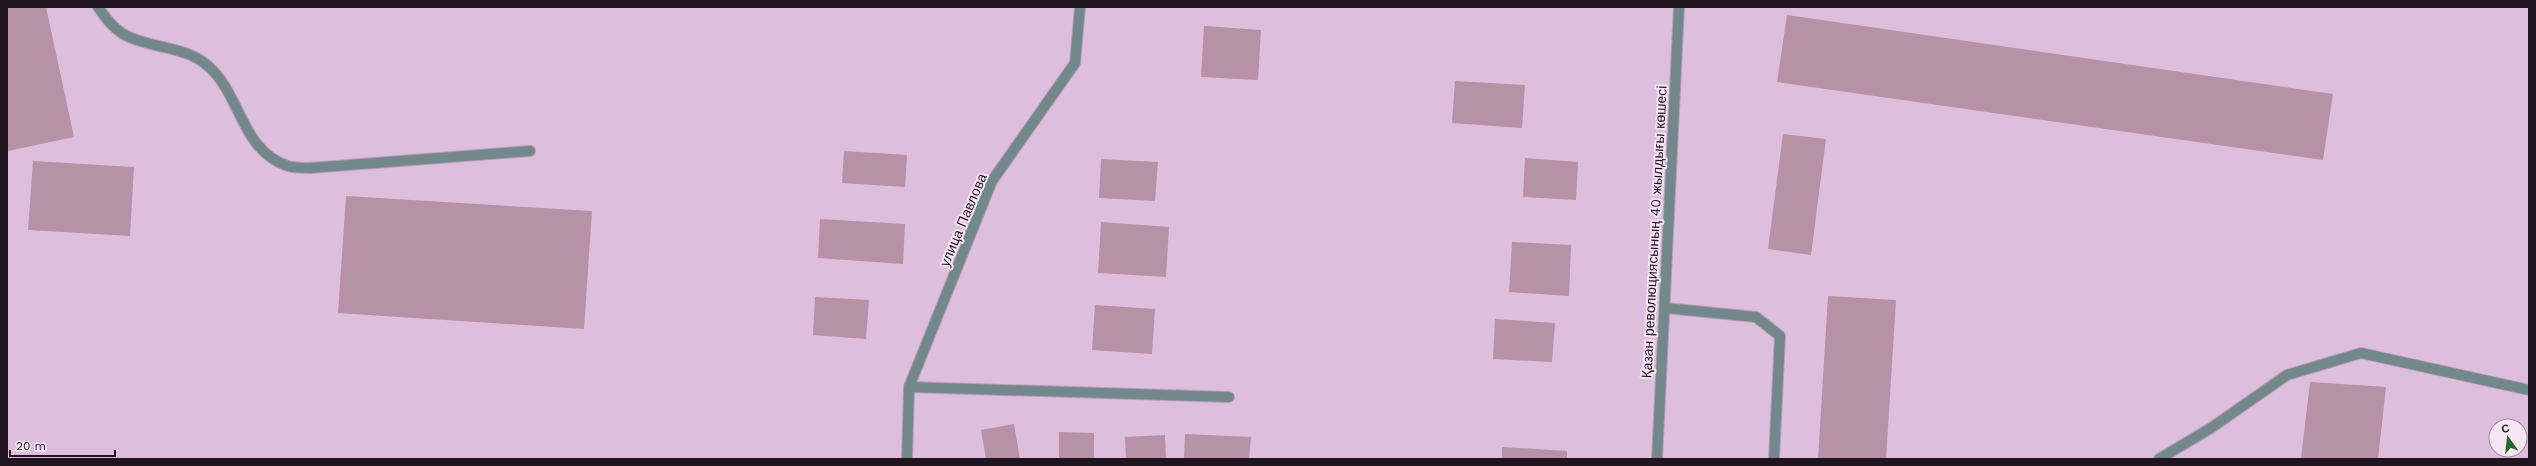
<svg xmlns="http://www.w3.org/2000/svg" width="2536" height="466" font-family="'Work Sans',sans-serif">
	<rect width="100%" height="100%" fill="#ddbfdd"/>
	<path fill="#b791a5" d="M 7,7 L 46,7 L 74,137 L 8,151 Z
		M 1787,15 L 2333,94 L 2323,160 L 1777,82 Z
		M 1204,26 L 1261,30 L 1258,80 L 1201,77 Z
		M 1455,81 L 1525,85 L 1522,128 L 1452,123 Z
		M 1783,134 L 1826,139 L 1811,255 L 1768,249 Z
		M 844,151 L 907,155 L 905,187 L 842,183 Z
		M 1525,158 L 1578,162 L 1576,200 L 1523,197 Z
		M 1101,159 L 1158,162 L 1155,201 L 1099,198 Z
		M 33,161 L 134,167 L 130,236 L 28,230 Z
		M 346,196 L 592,211 L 584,329 L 338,313 Z
		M 820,219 L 905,224 L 903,264 L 818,258 Z
		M 1101,222 L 1169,227 L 1166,277 L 1098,273 Z
		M 1512,242 L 1571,245 L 1569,296 L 1509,292 Z
		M 1828,296 L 1896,300 L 1886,459 L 1818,459 Z
		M 815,297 L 869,300 L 866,339 L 813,335 Z
		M 1095,305 L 1155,309 L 1152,354 L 1092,350 Z
		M 1495,319 L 1555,323 L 1552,362 L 1493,359 Z
		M 2310,382 L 2386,387 L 2378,459 L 2301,459 Z
		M 1014,424 L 1020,459 L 986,459 L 981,430 Z
		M 1059,432 L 1094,433 L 1094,459 L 1059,459 Z
		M 1185,434 L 1251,437 L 1249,459 L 1184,459 Z
		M 1165,435 L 1166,459 L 1126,459 L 1125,437 Z
		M 1502,447 L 1567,451 L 1567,459 L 1502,459 Z"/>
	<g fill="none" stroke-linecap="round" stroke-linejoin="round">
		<defs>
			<path id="service" d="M 98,7 C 105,17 112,27 123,34 C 149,49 185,45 208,66 C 241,94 241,151 288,166 C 295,168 303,168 310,168 L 530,151
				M 1665,308 L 1756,317 L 1780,336 L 1774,459
				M 909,387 L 1229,397
				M 2159,459 L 2211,428 L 2287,375 L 2361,353 L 2529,390"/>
			<path id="minor" d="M 907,459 L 909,387 L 992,181 L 1075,63 L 1080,7"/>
			<path id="tertiary" d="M 1657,459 L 1679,7"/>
		</defs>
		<use href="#service" stroke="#b79db7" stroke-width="12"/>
		<use href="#minor" stroke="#b79db7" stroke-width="12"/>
		<use href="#tertiary" stroke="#b79db7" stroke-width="12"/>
		<use href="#service" stroke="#73888a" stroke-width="10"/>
		<use href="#minor" stroke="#73888a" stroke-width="10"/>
		<use href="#tertiary" stroke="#73888a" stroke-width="10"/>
	</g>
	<g text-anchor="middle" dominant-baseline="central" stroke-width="4" stroke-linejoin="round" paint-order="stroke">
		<g font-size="14" fill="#1f141f" stroke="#f5e5f5">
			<text transform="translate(963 220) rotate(-67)">улица Павлова</text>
			<text transform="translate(1654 232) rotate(-87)">Қазан революциясының 40 жылдығы көшесі</text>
		</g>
	</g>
	<rect width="2536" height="466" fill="none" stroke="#1f141f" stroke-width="16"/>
	<g transform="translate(2508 438) rotate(345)"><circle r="19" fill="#f5e5f5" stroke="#9f919f"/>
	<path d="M0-3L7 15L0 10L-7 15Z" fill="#27662e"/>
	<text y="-6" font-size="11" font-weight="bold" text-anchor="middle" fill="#1f141f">С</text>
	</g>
	<path d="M10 450v6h105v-6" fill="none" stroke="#1f141f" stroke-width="2"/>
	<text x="16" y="450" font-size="12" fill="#1f141f" stroke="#f5e5f5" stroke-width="3" paint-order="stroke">20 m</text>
</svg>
